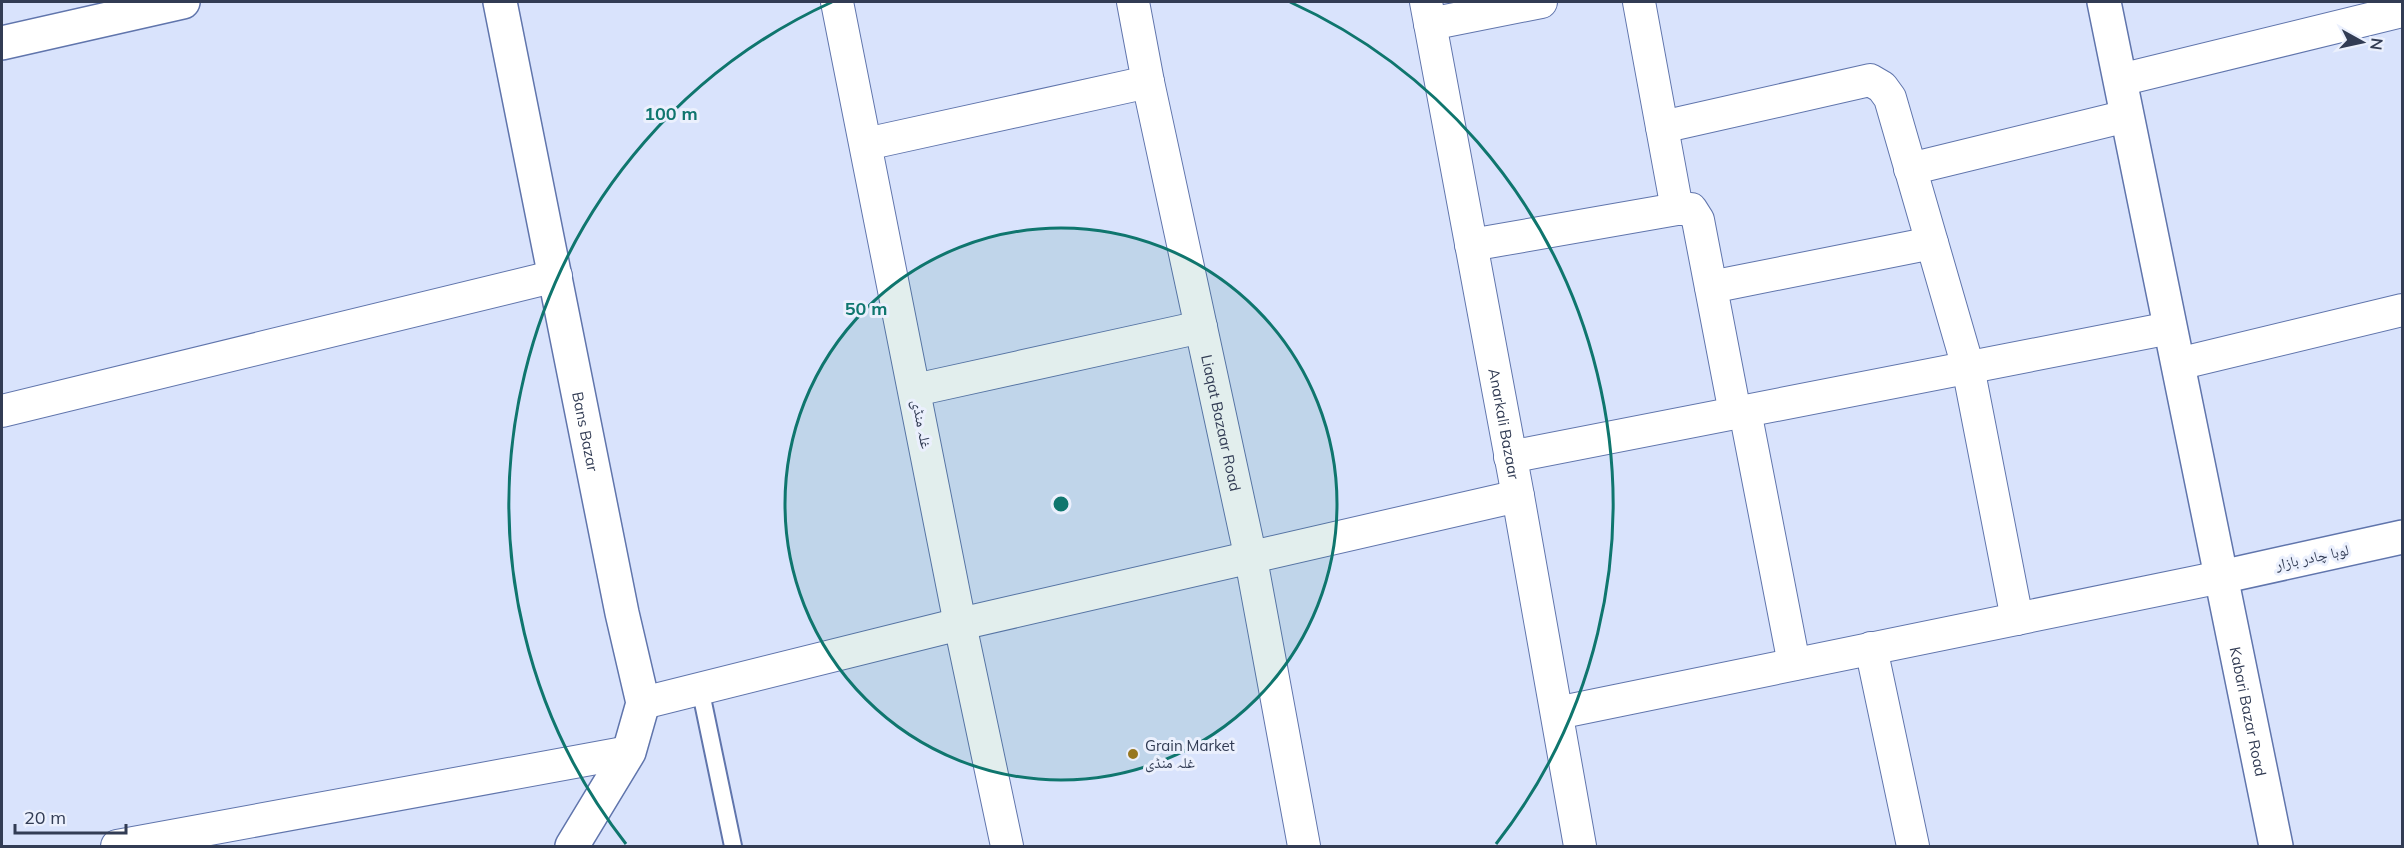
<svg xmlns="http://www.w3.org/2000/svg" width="2404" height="848" font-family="Mulish,'Noto Naskh Arabic',sans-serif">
	<rect width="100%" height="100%" fill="#d9e3fc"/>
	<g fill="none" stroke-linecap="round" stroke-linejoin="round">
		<defs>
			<path id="lane" d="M 700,688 L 733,846"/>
			<g id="street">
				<path d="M 837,2 L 960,624 L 1007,846"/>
				<path id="s1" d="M 1133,2 L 1148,82 L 1251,559 L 1304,846"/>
				<path id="s2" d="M 1426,2 L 1518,496 L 1580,846"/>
				<path d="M 1639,2 L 1677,209"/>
				<path d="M 1430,24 L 1541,2"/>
				<path d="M 2120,80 L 2402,11"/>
				<path d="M 1662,127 L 1870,80 L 1882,87 L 1890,98 L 1968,367 L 2017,619"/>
				<path d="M 866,144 L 1148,82"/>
				<path d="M 1910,169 L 2127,116"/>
				<path d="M 1471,245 L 1677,209 L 1691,209 L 1698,220 L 1735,413"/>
				<path d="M 1711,287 L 1932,243"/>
				<path d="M 2178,364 L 2402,310"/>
				<path d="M 915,390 L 1201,327"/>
				<path d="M 2,411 L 556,276"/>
				<path d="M 1745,411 L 1794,664"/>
				<path d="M 1510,457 L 2170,328"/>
				<path d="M 1871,648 L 1913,846"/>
				<path d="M 643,703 L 960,624 L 1518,496"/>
				<path d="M 1557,713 L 2221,577"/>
				<path d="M 117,846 L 629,752"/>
			</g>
			<g id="secondary">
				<path id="s3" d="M 500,2 L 622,613 L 643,703 L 629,752 L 572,846"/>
				<path id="s4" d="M 2104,2 L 2276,846"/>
				<path d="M 2,43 L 183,2"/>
				<path d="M 2221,577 L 2402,537"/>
			</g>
		</defs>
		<use href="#lane" stroke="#6075ac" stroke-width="20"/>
		<use href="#street" stroke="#6075ac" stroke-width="34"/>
		<use href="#secondary" stroke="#6075ac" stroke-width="36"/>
		<use href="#lane" stroke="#fff" stroke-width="16"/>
		<use href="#street" stroke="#fff" stroke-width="32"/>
		<use href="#secondary" stroke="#fff" stroke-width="33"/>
	</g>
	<circle cx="1061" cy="504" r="276" fill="#0f766e" fill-opacity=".12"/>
	<g fill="none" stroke="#0f766e" stroke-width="3">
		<circle cx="1061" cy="504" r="276"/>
		<path d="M626 844A552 552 0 0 1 832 2M1290 2A552 552 0 0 1 1496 844"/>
	</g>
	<circle fill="#977720" stroke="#ebf0fd" stroke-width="2" cx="1133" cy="754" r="6"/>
	<g text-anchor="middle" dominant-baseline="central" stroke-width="6" stroke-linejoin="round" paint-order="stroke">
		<g font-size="15" fill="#323c54" stroke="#ebf0fd">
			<text stroke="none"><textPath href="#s1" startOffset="430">Liaqat Bazaar Road</textPath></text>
			<text transform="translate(922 424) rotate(79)">غلہ منڈی</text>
			<text stroke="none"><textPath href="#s2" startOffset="429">Anarkali Bazaar</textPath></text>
			<text stroke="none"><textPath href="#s3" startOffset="438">Bans Bazar</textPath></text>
			<text transform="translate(2312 557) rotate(-12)">لوہا چادر بازار</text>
			<text stroke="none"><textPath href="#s4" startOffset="724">Kabari Bazar Road</textPath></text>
		</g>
		<g font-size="15" fill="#323c54" stroke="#ebf0fd" text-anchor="start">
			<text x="1145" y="745">Grain Market<tspan x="1145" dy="17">غلہ منڈی</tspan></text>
		</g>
	</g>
	<circle cx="1061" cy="504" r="9" fill="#0f766e" stroke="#ebf0fd" stroke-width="3"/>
	<g font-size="18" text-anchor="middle" font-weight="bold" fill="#0f766e" stroke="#ebf0fd" stroke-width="6" stroke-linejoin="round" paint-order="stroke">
		<text x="671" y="120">100 m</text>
		<text x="866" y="315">50 m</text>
	</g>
	<rect width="2404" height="848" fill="none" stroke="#323c54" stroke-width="6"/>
	<g transform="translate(2362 42) rotate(98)" stroke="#ebf0fd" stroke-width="4.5" paint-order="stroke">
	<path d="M0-4.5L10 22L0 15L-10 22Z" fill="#323c54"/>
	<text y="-9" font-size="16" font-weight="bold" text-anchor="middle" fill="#323c54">N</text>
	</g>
	<path d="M15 824v9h111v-9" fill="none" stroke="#323c54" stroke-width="3"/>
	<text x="24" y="824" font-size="18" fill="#323c54" stroke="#ebf0fd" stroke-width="4.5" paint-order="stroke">20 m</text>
</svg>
